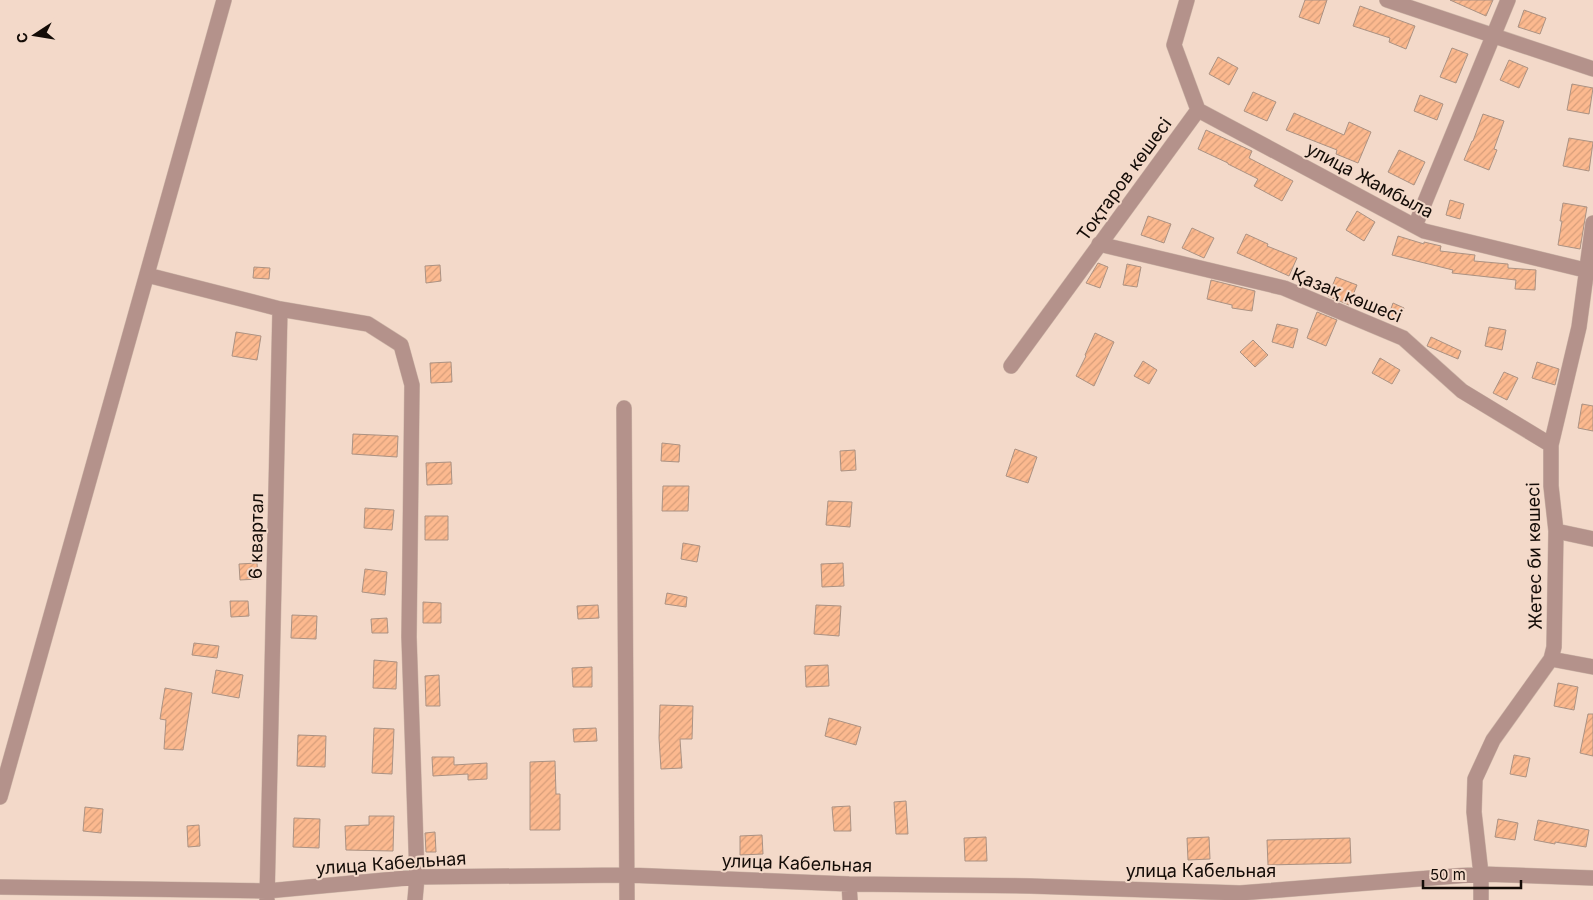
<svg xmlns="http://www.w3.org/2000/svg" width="1593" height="900" font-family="Inter,sans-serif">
	<defs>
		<pattern id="building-hatch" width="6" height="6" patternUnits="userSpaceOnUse" patternTransform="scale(1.25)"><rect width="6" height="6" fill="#fcb98f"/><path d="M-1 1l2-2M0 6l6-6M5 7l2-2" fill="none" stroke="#d79e7a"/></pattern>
	</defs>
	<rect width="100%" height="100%" fill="#f3d9c9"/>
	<path fill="url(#building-hatch)" stroke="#ab9283" d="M 1305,0 L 1327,0 L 1319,24 L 1299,17 Z
		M 1450,0 L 1493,0 L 1486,16 Z
		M 1360,6 L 1415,26 L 1406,49 L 1389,42 L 1390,38 L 1353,26 Z
		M 1524,10 L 1546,18 L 1540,34 L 1518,27 Z
		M 1452,48 L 1468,54 L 1456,83 L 1440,77 Z
		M 1218,57 L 1238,68 L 1229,85 L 1209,74 Z
		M 1509,60 L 1528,68 L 1519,88 L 1500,80 Z
		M 1572,84 L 1593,88 L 1589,114 L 1567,110 Z
		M 1253,92 L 1276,102 L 1267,121 L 1244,111 Z
		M 1420,95 L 1443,104 L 1437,120 L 1414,111 Z
		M 1294,113 L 1344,135 L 1349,122 L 1371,132 L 1358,163 L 1336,154 L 1337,150 L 1286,130 Z
		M 1483,114 L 1504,121 L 1494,149 L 1497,150 L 1489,170 L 1464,160 L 1472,141 L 1473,141 Z
		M 1206,130 L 1252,151 L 1249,158 L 1293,181 L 1282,201 L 1254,186 L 1258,179 L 1228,164 L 1228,163 L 1198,149 Z
		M 1569,138 L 1593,142 L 1589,171 L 1563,166 Z
		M 1399,150 L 1425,162 L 1414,185 L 1388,172 Z
		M 1450,200 L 1464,204 L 1460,219 L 1446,215 Z
		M 1563,203 L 1587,207 L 1580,249 L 1558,245 L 1562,221 L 1560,221 Z
		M 1357,211 L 1375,222 L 1364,241 L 1346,230 Z
		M 1148,216 L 1171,224 L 1164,243 L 1141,235 Z
		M 1192,228 L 1214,238 L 1204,258 L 1182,248 Z
		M 1246,234 L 1268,244 L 1267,246 L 1297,258 L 1289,276 L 1237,253 Z
		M 1398,236 L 1424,244 L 1424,242 L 1441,246 L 1440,251 L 1475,255 L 1474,261 L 1508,264 L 1508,268 L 1536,270 L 1535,290 L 1515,289 L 1516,280 L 1452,273 L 1453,270 L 1392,255 Z
		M 1098,263 L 1108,267 L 1100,288 L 1086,283 Z
		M 1127,264 L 1141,267 L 1137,287 L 1123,285 Z
		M 440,265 L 441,281 L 426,283 L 425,266 Z
		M 254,267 L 270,268 L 269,279 L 253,278 Z
		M 1336,277 L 1357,285 L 1349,305 L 1328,296 Z
		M 1211,280 L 1255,291 L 1252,311 L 1232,308 L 1232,305 L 1207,299 Z
		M 1393,303 L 1404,308 L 1399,322 L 1388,317 Z
		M 1317,312 L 1337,320 L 1326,346 L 1307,338 Z
		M 1277,324 L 1298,329 L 1293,348 L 1272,342 Z
		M 1489,327 L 1506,330 L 1502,350 L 1485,346 Z
		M 236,332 L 261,336 L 257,360 L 232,356 Z
		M 1095,333 L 1114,342 L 1094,386 L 1076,376 L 1086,356 L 1085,355 Z
		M 1431,337 L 1461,351 L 1458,359 L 1427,346 Z
		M 1253,340 L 1268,355 L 1255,367 L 1240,352 Z
		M 1380,358 L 1400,370 L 1392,384 L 1372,373 Z
		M 1143,361 L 1157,370 L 1149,384 L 1134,376 Z
		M 451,362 L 452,382 L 431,383 L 430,363 Z
		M 1537,362 L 1559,369 L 1555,385 L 1532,378 Z
		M 1504,372 L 1518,378 L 1507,400 L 1493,393 Z
		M 1582,404 L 1593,406 L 1593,431 L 1578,428 Z
		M 353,434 L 398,436 L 397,457 L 352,454 Z
		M 662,443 L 680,445 L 679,462 L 661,461 Z
		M 1015,449 L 1037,457 L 1028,483 L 1006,476 Z
		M 855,450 L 856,470 L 841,471 L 840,451 Z
		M 451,462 L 452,484 L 427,485 L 426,463 Z
		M 663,486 L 689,486 L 688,511 L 662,511 Z
		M 828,501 L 852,502 L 850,527 L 826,525 Z
		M 365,508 L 394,510 L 392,530 L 364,528 Z
		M 425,516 L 448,516 L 448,540 L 425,540 Z
		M 683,543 L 700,546 L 697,562 L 681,559 Z
		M 257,563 L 258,579 L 240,580 L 239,564 Z
		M 843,563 L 844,586 L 822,587 L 821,564 Z
		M 365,569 L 387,572 L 385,595 L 362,592 Z
		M 667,593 L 687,597 L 686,607 L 665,604 Z
		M 230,601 L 248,601 L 249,616 L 231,617 Z
		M 423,602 L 441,603 L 441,623 L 423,623 Z
		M 598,605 L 599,618 L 578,619 L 577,606 Z
		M 816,605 L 841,606 L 839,636 L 814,634 Z
		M 292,615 L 317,616 L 316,639 L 291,638 Z
		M 387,618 L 388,633 L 372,633 L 371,619 Z
		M 194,643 L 219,646 L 217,658 L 192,655 Z
		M 374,660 L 397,662 L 396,689 L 373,688 Z
		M 828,665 L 829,686 L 806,687 L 805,666 Z
		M 592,667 L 592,687 L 573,687 L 572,668 Z
		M 216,670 L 243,675 L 239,698 L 212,693 Z
		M 439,675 L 440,706 L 426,706 L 425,676 Z
		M 1558,683 L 1578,687 L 1574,710 L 1554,706 Z
		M 165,688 L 192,693 L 183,750 L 164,749 L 166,720 L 160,719 Z
		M 660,705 L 693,706 L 692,739 L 680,739 L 682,768 L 661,769 L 659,738 Z
		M 1588,714 L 1593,714 L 1593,756 L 1580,753 Z
		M 829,718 L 861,727 L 856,745 L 825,736 Z
		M 374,728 L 394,729 L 392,774 L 372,773 Z
		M 596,728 L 597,741 L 574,742 L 573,729 Z
		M 298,735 L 326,736 L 325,767 L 297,766 Z
		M 1514,755 L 1530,758 L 1526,777 L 1510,774 Z
		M 432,757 L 454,757 L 454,765 L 487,763 L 487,779 L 468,780 L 468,774 L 433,776 Z
		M 555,761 L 556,794 L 560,794 L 560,830 L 530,830 L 530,762 Z
		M 906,801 L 908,834 L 896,834 L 894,802 Z
		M 850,806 L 851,831 L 834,831 L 832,807 Z
		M 85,807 L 103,809 L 101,833 L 83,831 Z
		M 369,816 L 394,816 L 393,851 L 346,850 L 345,826 L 369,825 Z
		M 294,818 L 320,819 L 319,848 L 293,847 Z
		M 1498,819 L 1518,823 L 1515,840 L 1495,837 Z
		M 1538,820 L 1589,830 L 1586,847 L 1555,842 L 1555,844 L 1534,840 Z
		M 199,825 L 200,846 L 188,847 L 187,826 Z
		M 435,832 L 436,852 L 426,852 L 425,833 Z
		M 762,835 L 763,854 L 740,855 L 740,836 Z
		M 986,837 L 987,861 L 965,861 L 964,838 Z
		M 1209,837 L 1210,859 L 1188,860 L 1187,838 Z
		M 1350,838 L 1351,863 L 1268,865 L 1267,840 Z"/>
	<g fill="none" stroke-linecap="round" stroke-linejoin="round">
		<defs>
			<path id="minor" d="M 1387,0 L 1593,69
				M 1198,110 L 1424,231 L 1593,272
				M 1415,226 L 1508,0
				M 1099,244 L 1284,288 L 1403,338 L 1462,391 L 1551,445
				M 147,275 L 280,309 L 267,900
				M 280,309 L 368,324 L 401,345 L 412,385 L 409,637 L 417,877 L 415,900
				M 1011,366 L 1198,110 L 1174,45 L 1187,0
				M 624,408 L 627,900
				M 1556,531 L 1593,539
				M 1551,659 L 1593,667
				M 0,797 L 224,0
				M 849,884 L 850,900
				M 0,887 L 267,891 L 417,877 L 627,875 L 849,884 L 1030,886 L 1240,893 L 1481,874 L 1593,878
				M 1481,900 L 1481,874 L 1474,812 L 1475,779 L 1493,740 L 1551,659 L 1554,647 L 1556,531 L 1551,486 L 1551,445 L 1579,327 L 1593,223"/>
		</defs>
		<use href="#minor" stroke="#cfb8aa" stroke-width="16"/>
		<use href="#minor" stroke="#b4928b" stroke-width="15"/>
	</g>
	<g text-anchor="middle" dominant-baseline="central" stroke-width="4" stroke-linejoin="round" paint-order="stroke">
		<g font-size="18" fill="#140c07" stroke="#f3d9c9">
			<text transform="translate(1124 179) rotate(-54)">Тоқтаров көшесі</text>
			<text transform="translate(1370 180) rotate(28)">улица Жамбыла</text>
			<text transform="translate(1347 295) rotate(22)">Қазақ көшесі</text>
			<text transform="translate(256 536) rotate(-89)">6 квартал</text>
			<text transform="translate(1534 556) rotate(-91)">Жетес би көшесі</text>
			<text transform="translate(391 863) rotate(-4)">улица Кабельная</text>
			<text transform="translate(797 863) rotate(2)">улица Кабельная</text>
			<text x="1201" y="870">улица Кабельная</text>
		</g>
	</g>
	<g transform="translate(35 35) rotate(258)" stroke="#f3d9c9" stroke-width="4" paint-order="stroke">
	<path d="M0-4L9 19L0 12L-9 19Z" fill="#140c07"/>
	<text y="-8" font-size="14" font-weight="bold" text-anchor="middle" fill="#140c07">С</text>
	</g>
	<path d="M1423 880v8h98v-8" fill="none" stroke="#140c07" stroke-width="2.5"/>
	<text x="1430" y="880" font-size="15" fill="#140c07" stroke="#f3d9c9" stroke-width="4" paint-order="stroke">50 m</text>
</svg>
